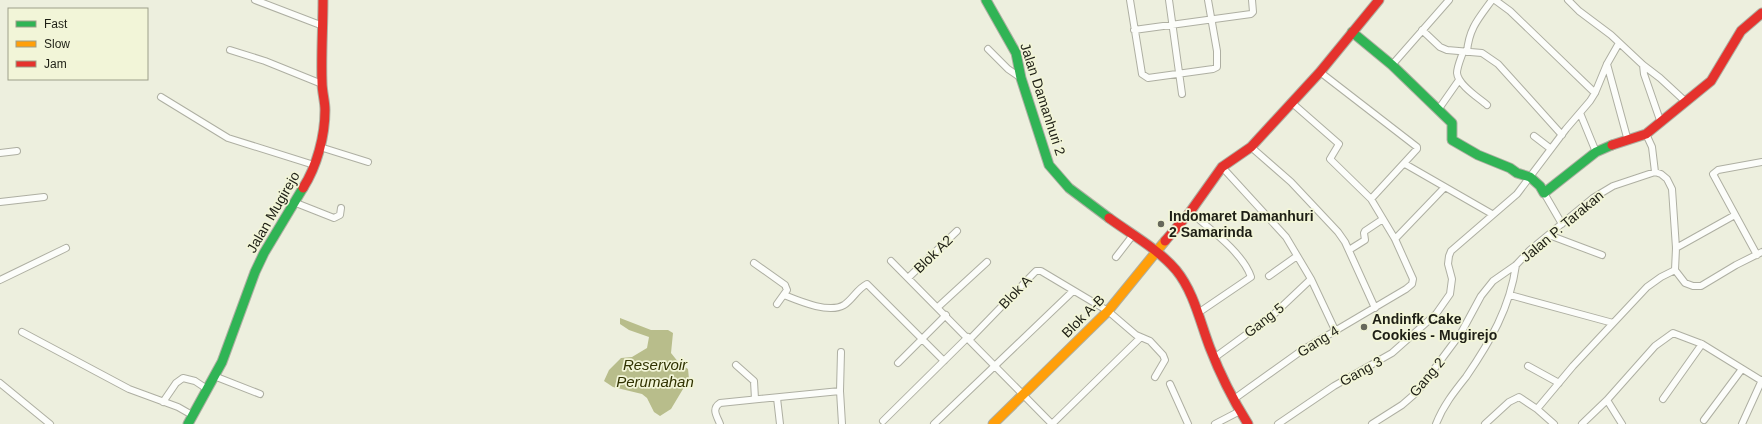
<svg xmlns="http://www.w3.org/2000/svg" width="1762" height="424" font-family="Helvetica,sans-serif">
	<rect width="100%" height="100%" fill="#edefde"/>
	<path fill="#b8bd8b" d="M 620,318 L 651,330 L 668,330 L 673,333 L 671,353 L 679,363 L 688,369 L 689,379 L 671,409 L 660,416 L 654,412 L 647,398 L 642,394 L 613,387 L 604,381 L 609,370 L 621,358 L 632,357 L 647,348 L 649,337 L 629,330 L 620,324 Z"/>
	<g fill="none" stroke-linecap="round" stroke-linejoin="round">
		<defs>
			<path id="street" d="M 255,0 L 323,26
				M 1130,0 L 1142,74 L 1148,78 L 1213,69 L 1217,67 L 1217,51 L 1208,0
				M 1169,0 L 1182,94
				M 1495,0 L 1510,11 L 1595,93
				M 1568,0 L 1579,11 L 1611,35 L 1643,65 L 1660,78 L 1686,102
				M 1134,30 L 1251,14 L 1253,12 L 1252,0
				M 1422,30 L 1440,47 L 1447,50 L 1482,53 L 1498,64 L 1562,135
				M 988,49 L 1008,69 L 1021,78
				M 230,50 L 265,61 L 322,84
				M 1463,52 C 1461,58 1457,67 1457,73 C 1458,85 1479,98 1487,105
				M 1467,52 C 1469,28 1479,18 1492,0
				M 1607,64 L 1628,141
				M 1392,65 L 1449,0
				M 1643,65 L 1644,74 L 1661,123
				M 1320,72 L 1417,147 L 1417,149 L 1371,199
				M 161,97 L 228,138 L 314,165
				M 1438,110 L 1459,80
				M 1580,113 L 1596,152
				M 1646,134 L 1652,147 L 1655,172
				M 1534,136 L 1551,149
				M 320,147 L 368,162
				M 1251,147 L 1291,182 L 1338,232 L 1345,242 L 1375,308
				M 0,153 L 17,151
				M 1405,164 L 1492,214
				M 1222,167 L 1286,237 L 1311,279 L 1335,330
				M 1655,172 L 1661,174 L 1667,179 L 1672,189 L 1676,248 L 1675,270 L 1685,283 L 1693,286 L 1701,286 L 1736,265 L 1762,252
				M 1544,193 L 1562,224
				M 0,202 L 44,197
				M 296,203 L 334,218 L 340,215 L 341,208
				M 1190,212 C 1210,229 1243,253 1251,277 L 1198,313
				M 1549,235 L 1602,255
				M 1395,239 L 1444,188
				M 1676,248 L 1735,215
				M 1349,250 L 1365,240 L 1364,233 L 1365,231 L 1383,219
				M 1757,255 L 1713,174 L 1718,170 L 1762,162
				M 1116,257 L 1133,235
				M 891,261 L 1052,424
				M 754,263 L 785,285 L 787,290 L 777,304
				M 1269,276 L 1297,256
				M 908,278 L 957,231
				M 0,280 L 66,248
				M 784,295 C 799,301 829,314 844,305 C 853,299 857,289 867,284 L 944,361
				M 1510,295 L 1613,323
				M 938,307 L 987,262
				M 22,332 L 129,389 L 178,407 L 192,415
				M 970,339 L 1033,274 L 1036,271 L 1041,271 L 1108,311 L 1136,335 L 1150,341 L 1163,355 L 1165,360 L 1155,377
				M 841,352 L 840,391 L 842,424
				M 1214,358 L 1273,315 L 1311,279
				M 898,363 L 946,315
				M 736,365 L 754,381 L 755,399
				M 1528,366 L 1559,383
				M 214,376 L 260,394
				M 0,383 L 50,424
				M 1170,384 L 1188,424
				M 777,398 L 780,424
				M 1234,399 L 1301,351 L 1406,289 L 1412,284 L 1413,279 L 1395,239 L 1371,199 L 1330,159 L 1339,144 L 1291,102
				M 1663,399 L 1702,344
				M 1607,400 L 1622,424
				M 163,402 L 176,383 L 183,378 L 195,381 L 207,389
				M 1537,409 L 1573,366 L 1647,287 L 1661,277 L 1675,270
				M 1704,420 L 1742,369
				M 883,421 L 968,337
				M 720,424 C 717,416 711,409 720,403 L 840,391
				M 934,424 L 1073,291
				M 1052,424 L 1140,338
				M 1215,424 L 1240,411
				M 1278,424 L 1334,386 L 1392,353 L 1436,314 L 1450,294 L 1452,279 L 1448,264 L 1449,256 L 1451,251 L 1517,194 L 1566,129 L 1590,101 L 1595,93 L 1607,64 L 1619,43
				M 1372,424 L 1402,405 L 1417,392 L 1461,333 L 1481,296 L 1493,281 L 1516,265 L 1530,250 L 1593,198 L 1613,186 L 1655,172
				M 1436,424 C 1443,406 1454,392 1466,377 C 1490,342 1510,308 1516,265
				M 1485,424 L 1509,402 L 1519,397 L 1537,409 L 1554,424
				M 1582,424 L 1607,400 L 1655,346 L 1673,333 L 1702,344 L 1762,381
				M 1742,424 L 1762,380"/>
			<path id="fast" d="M 986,0 L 1016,53 L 1021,78 L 1049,165 L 1069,188 L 1109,218
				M 1352,32 L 1392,65 L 1452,123 L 1452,140 L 1478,155 L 1510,168 L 1517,173 L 1530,177 L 1540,186 L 1544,193 L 1596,152 L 1612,145
				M 188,424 L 222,362 L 255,272 L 264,253 L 303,188"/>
			<path id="slow" d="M 993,424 L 1108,311 L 1165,241"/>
			<path id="jam" d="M 1612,145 L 1646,134 L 1711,81 L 1741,31 L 1762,13
				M 303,188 C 317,166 325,136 325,110 C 325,101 322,92 322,82 C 321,55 323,27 323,0
				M 1109,218 C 1131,234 1158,249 1176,270 C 1194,292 1200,322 1210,348 C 1220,374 1233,400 1248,424
				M 1165,241 L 1190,212 L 1222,167 L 1251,147 L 1320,72 L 1379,0"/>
		</defs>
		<use href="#street" stroke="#aeafa2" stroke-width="8"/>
		<use href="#fast" stroke="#aeafa2" stroke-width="11"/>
		<use href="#slow" stroke="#aeafa2" stroke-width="11"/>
		<use href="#jam" stroke="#aeafa2" stroke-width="11"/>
		<use href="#street" stroke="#fcfdfa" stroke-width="6"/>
		<use href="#fast" stroke="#30b455" stroke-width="9"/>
		<use href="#slow" stroke="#ff9f0a" stroke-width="9"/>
		<use href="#jam" stroke="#e5322d" stroke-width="9"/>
	</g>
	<g fill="#66685b" stroke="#f2f5d8" stroke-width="1.5">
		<circle cx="1161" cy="224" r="4"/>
		<circle cx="1364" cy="327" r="4"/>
	</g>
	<g text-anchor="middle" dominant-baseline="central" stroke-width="3.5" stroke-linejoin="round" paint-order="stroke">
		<g font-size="14" fill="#1e1f15" stroke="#f2f5d8">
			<text transform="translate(1043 99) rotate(72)">Jalan Damanhuri 2</text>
			<text transform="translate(273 212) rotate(-60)">Jalan Mugirejo</text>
			<text transform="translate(1562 226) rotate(-40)">Jalan P. Tarakan</text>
			<text transform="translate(933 254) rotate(-44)">Blok A2</text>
			<text transform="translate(1015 292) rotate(-46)">Blok A</text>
			<text transform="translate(1083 316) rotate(-45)">Blok A-B</text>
			<text transform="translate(1264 320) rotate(-38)">Gang 5</text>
			<text transform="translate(1318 341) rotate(-32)">Gang 4</text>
			<text transform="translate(1361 371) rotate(-29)">Gang 3</text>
			<text transform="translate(1427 377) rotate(-50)">Gang 2</text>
		</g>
		<g font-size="14" font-weight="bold" fill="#1e1f15" stroke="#f2f5d8" text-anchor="start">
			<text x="1169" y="216">Indomaret Damanhuri<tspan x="1169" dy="16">2 Samarinda</tspan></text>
			<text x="1372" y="319">Andinfk Cake<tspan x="1372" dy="16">Cookies - Mugirejo</tspan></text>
		</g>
		<g font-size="15" font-style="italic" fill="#303200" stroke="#f2f5d8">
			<text x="655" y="364">Reservoir<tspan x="655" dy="17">Perumahan</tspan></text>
		</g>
	</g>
	<rect x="8" y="8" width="140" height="72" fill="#f2f5d8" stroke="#9d9f8a"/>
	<rect x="16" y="21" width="20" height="6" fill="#30b455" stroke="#9d9f8a"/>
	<text x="44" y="28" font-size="12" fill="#1e1f15">Fast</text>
	<rect x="16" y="41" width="20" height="6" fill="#ff9f0a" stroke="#9d9f8a"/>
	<text x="44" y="48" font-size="12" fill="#1e1f15">Slow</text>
	<rect x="16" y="61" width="20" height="6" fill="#e5322d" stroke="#9d9f8a"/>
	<text x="44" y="68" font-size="12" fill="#1e1f15">Jam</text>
</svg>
